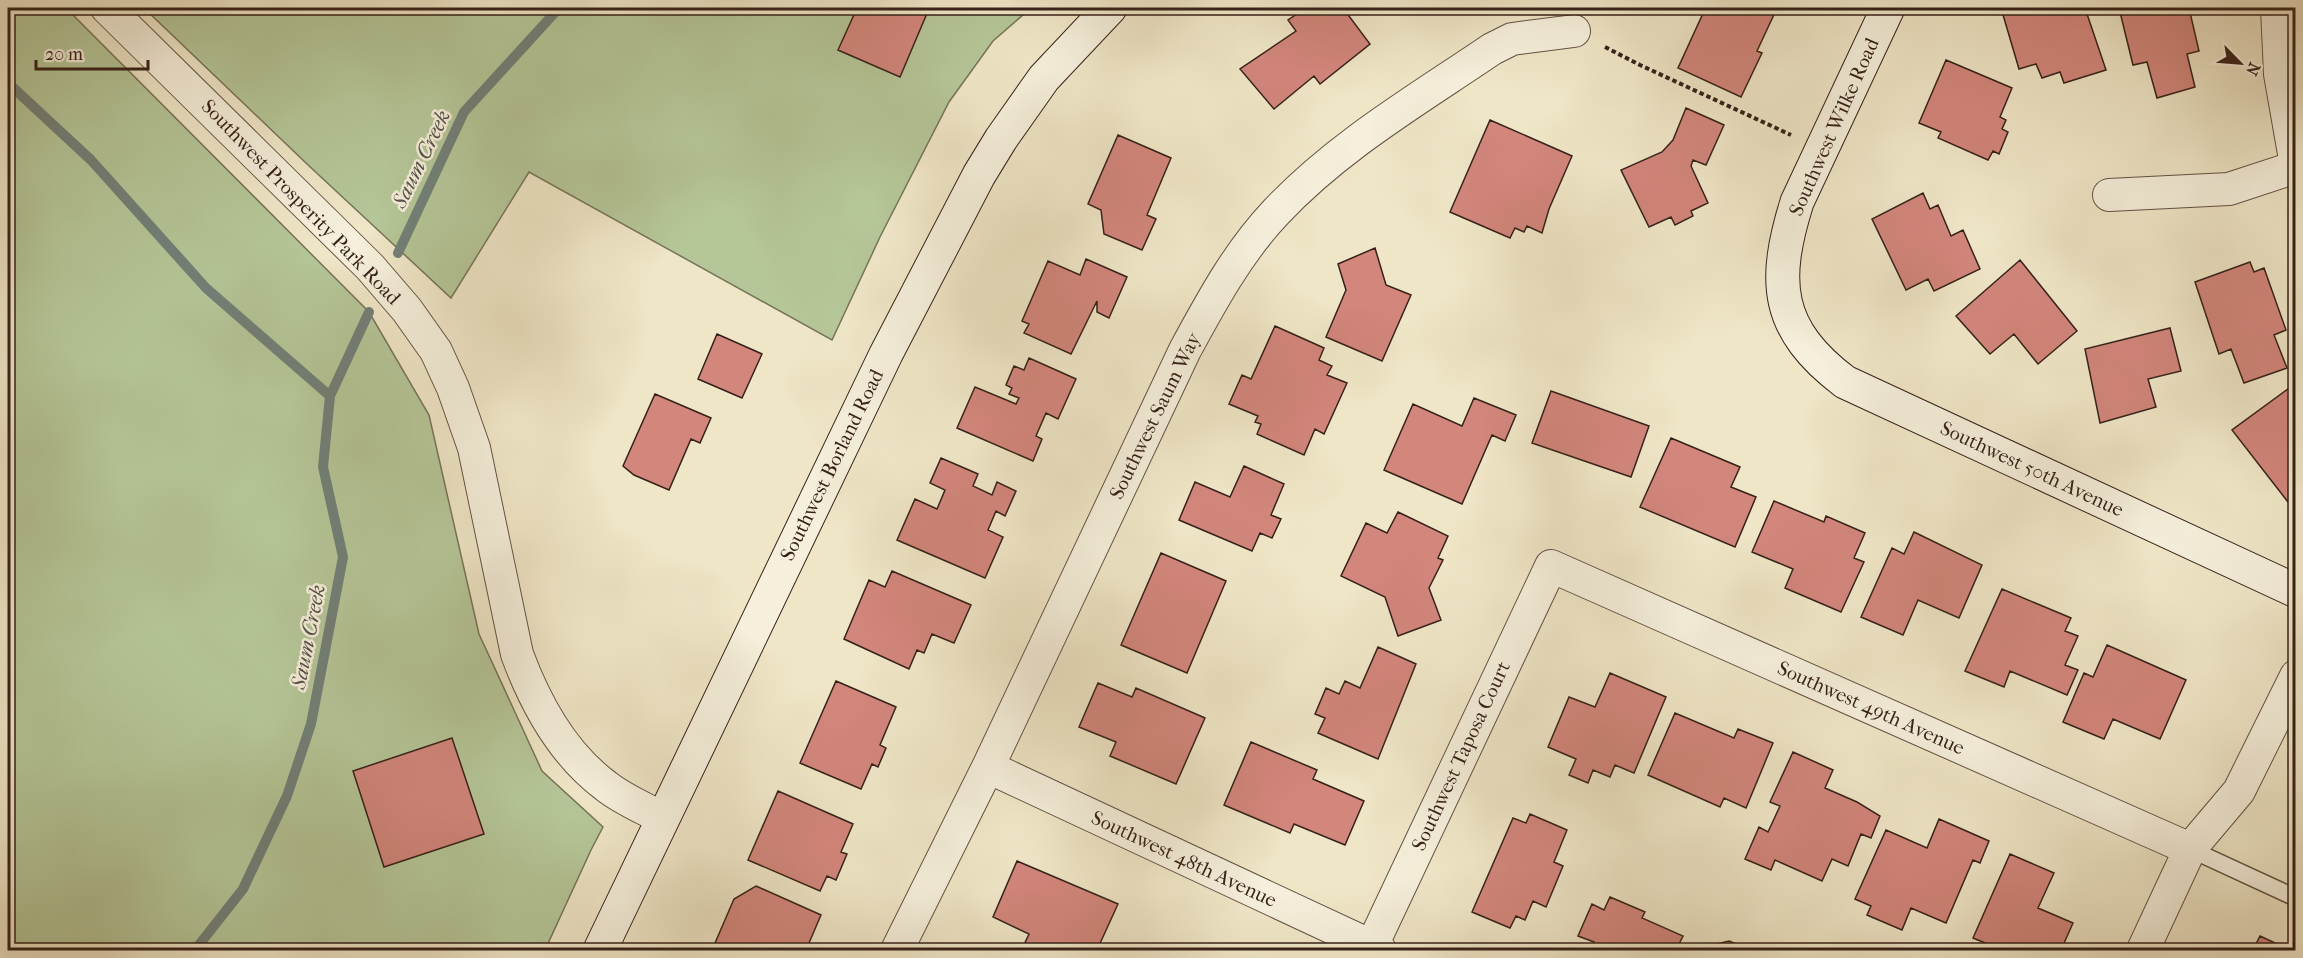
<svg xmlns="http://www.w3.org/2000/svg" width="2303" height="958" font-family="'IM FELL French Canon',serif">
	<rect width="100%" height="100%" fill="#efe6c7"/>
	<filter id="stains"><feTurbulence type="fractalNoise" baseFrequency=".00333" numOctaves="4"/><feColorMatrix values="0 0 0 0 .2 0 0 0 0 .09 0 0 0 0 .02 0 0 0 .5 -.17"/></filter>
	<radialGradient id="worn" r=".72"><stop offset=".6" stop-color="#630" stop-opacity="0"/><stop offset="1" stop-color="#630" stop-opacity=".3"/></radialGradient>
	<path fill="#b5c698" stroke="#767458" stroke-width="1.5" d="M 8,8 L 66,8 L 369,312 L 429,415 L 479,634 L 542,771 L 603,827 L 591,850 L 545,950 L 8,950 Z
		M 144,8 L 1031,8 L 993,41 L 949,102 L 880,237 L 832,340 L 529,172 L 451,298 L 307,164 Z"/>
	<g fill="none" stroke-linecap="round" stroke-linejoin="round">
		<path stroke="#728078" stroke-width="10" d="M 8,83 L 91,160 L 206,288 L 330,396
			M 398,253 L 464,112 L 559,8
			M 195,950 L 243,889 L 287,796 L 311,724 L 343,557 L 323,467 L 330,396 L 369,312"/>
	</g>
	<path fill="#d2867c" stroke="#362119" stroke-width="1.5" d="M 857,8 L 921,8 L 928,11 L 900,77 L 838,50 Z
		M 1306,8 L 1318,8 L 1321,12 L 1327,8 L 1343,8 L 1370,44 L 1320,84 L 1314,76 L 1274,109 L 1240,69 L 1296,31 L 1288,20 Z
		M 1701,8 L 1777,8 L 1757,51 L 1762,53 L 1741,97 L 1678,68 L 1705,9 Z
		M 2001,8 L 2085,8 L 2106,70 L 2064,83 L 2060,72 L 2042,78 L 2036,64 L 2019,69 Z
		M 2119,8 L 2189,8 L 2199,51 L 2187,54 L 2195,87 L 2157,98 L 2147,62 L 2133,65 Z
		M 1946,60 L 2012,88 L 2000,117 L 2006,120 L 2002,129 L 2008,132 L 1999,154 L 1993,151 L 1988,160 L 1938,138 L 1941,132 L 1919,123 Z
		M 1686,108 L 1724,125 L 1706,165 L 1693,160 L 1691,166 L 1708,203 L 1691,211 L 1693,216 L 1675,225 L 1671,217 L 1649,227 L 1621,170 L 1662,152 L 1673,140 Z
		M 1490,120 L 1572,156 L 1549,209 L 1542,233 L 1527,226 L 1524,232 L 1515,228 L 1510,238 L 1450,212 Z
		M 1118,135 L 1171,158 L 1147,215 L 1156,219 L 1142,250 L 1104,234 L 1101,210 L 1088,204 Z
		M 1923,193 L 1930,209 L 1938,205 L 1951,236 L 1963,230 L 1980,269 L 1934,291 L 1928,279 L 1906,290 L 1872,219 Z
		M 1375,248 L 1386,285 L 1411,295 L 1382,361 L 1326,337 L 1346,290 L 1338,264 Z
		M 1086,259 L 1127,277 L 1109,318 L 1097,312 L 1097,301 L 1071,354 L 1024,333 L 1029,324 L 1022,321 L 1048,261 L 1080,275 Z
		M 2020,260 L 2077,331 L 2038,364 L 2014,334 L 1990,354 L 1956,316 Z
		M 2250,262 L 2254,272 L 2264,268 L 2286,330 L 2274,335 L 2287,368 L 2244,383 L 2231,349 L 2219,354 L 2195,282 Z
		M 1275,326 L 1324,348 L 1319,360 L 1332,366 L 1327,375 L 1347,383 L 1324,434 L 1315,429 L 1304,455 L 1257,434 L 1261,424 L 1255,422 L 1258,416 L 1229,404 L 1242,375 L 1251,379 Z
		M 2170,328 L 2181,371 L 2148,379 L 2156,407 L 2100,423 L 2085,349 Z
		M 717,334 L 762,354 L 742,398 L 698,379 Z
		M 1029,358 L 1076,379 L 1058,419 L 1046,413 L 1036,436 L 1042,439 L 1033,461 L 957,428 L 975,387 L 1016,404 L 1019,398 L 1009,394 L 1012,388 L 1006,385 L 1014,366 L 1024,370 Z
		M 2296,383 L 2296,511 L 2295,511 L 2232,430 Z
		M 1551,391 L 1649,426 L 1631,477 L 1532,443 Z
		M 655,394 L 711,418 L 700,443 L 691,439 L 669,490 L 634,475 L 623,466 Z
		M 1474,398 L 1516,415 L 1505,441 L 1492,435 L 1462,504 L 1384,470 L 1413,404 L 1462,426 Z
		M 1671,438 L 1740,467 L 1731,487 L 1756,497 L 1735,547 L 1640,507 Z
		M 941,458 L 978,474 L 973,486 L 992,495 L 997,482 L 1016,491 L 1005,516 L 996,511 L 988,530 L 1003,537 L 985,578 L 897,540 L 915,499 L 937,509 L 945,490 L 930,483 Z
		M 1244,466 L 1284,484 L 1271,515 L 1281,519 L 1272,538 L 1260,533 L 1252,551 L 1179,520 L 1195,482 L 1230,497 Z
		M 1774,501 L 1824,522 L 1826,516 L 1865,533 L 1854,558 L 1864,562 L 1841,612 L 1785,588 L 1793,569 L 1752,552 Z
		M 1398,512 L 1448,536 L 1438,558 L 1443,560 L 1429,588 L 1441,620 L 1398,636 L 1385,597 L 1341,576 L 1366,523 L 1387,533 Z
		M 1914,532 L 1982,565 L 1959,618 L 1918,600 L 1903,635 L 1861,617 L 1892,548 L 1904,554 Z
		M 1161,553 L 1226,581 L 1187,673 L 1121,645 Z
		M 892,571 L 971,605 L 954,643 L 932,634 L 924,653 L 917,650 L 909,669 L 844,639 L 869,580 L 885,587 Z
		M 2002,589 L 2071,618 L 2065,631 L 2078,636 L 2065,665 L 2078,670 L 2067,695 L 2010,671 L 2004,687 L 1965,671 Z
		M 2107,645 L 2186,680 L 2160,739 L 2113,719 L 2104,739 L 2063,722 L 2084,673 L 2093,677 Z
		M 1378,647 L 1416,664 L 1378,759 L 1318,733 L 1325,718 L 1315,714 L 1326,688 L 1339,694 L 1345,681 L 1360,688 Z
		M 1610,673 L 1666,697 L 1634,773 L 1615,765 L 1610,777 L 1593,770 L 1588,783 L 1569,775 L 1576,759 L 1548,747 L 1569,697 L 1595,707 Z
		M 836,681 L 896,707 L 880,745 L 886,748 L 878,767 L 872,764 L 861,789 L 800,763 Z
		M 1098,683 L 1132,697 L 1136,688 L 1205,718 L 1176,784 L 1110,756 L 1116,742 L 1079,727 Z
		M 1675,713 L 1734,738 L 1738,729 L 1773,743 L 1746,808 L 1724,798 L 1720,807 L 1648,775 Z
		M 452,738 L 484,834 L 384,867 L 353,771 Z
		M 1251,742 L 1317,770 L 1313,779 L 1364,801 L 1345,845 L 1294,824 L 1290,833 L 1224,805 Z
		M 1793,752 L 1833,770 L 1825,788 L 1857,802 L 1880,816 L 1871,838 L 1861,834 L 1848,866 L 1832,859 L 1822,881 L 1775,860 L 1771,870 L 1745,859 L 1759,827 L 1768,832 L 1780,806 L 1770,802 Z
		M 778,791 L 853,824 L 841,852 L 847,854 L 836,880 L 827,876 L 820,891 L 748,860 Z
		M 1530,814 L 1567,830 L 1554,862 L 1563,866 L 1546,907 L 1533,901 L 1525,920 L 1516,916 L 1510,928 L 1472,912 L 1513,818 L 1526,823 Z
		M 1939,819 L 1989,841 L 1980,863 L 1973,860 L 1946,923 L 1911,908 L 1902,930 L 1867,915 L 1871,906 L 1855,899 L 1886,830 L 1927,848 Z
		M 2010,854 L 2054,873 L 2038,908 L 2073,923 L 2061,950 L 2002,950 L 1973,938 Z
		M 1017,861 L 1118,904 L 1097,950 L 1025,950 L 1022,949 L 1029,934 L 993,917 Z
		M 756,886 L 821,915 L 806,950 L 712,950 L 734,899 Z
		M 1610,897 L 1645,912 L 1642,918 L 1683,936 L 1676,950 L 1590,950 L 1594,942 L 1578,936 L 1592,904 L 1604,910 Z
		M 2260,936 L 2290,950 L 2253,950 Z
		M 1729,941 L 1751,950 L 1695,950 L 1696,949 Z"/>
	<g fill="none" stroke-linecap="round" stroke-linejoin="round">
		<defs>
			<path id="lane" d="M 2190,849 L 2296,898"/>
			<path id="street" d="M 107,8 L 370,267 L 407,310 L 436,351 L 453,388 L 474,448 L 517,654 C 535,703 563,754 606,786 C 622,799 644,808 662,818
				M 2277,8 L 2280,74 L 2296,165
				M 2109,195 L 2229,189 L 2296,167
				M 988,767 L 1380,950
				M 897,950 L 988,767 L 1185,350 C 1211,302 1238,252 1276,212 C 1338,146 1417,100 1492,49 L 1512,39 L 1574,31
				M 1370,950 L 1551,566 L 2190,849
				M 2143,950 L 2190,849 L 2239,791 L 2296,676"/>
			<path id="secondary" d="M 1888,8 L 1797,202 C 1772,282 1775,329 1845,382 L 2296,591
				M 600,950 L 886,354 L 979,175 L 1001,139 L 1044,78 L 1110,8"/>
		</defs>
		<use href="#lane" stroke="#645244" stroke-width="19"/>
		<use href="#street" stroke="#645244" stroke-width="34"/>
		<use href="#secondary" stroke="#362119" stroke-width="35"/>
		<path stroke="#362119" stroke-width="4" stroke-dasharray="4.5 3" stroke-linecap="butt" d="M 1605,47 L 1640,65 L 1791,135"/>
		<use href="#lane" stroke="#f5efdb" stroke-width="16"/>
		<use href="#street" stroke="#f5efdb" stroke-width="32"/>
		<use href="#secondary" stroke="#f5efdb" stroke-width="33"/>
	</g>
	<g text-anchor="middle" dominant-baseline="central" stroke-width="5" stroke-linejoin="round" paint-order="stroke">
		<g font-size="20" fill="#362119" stroke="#f5efdb">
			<text transform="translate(1834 127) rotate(-66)">Southwest Wilke Road</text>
			<text transform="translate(301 202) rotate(46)">Southwest Prosperity Park Road</text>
			<text transform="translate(1155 416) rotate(-64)">Southwest Saum Way</text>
			<text transform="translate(832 465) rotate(-64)">Southwest Borland Road</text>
			<text transform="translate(2032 469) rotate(25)">Southwest 50th Avenue</text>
			<text transform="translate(1871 708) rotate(24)">Southwest 49th Avenue</text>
			<text transform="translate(1461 756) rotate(-65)">Southwest Taposa Court</text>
			<text transform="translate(1184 859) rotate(25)">Southwest 48th Avenue</text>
		</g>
		<g font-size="21" font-style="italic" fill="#545048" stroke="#f5efdb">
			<text transform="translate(421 159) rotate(-64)">Saum Creek</text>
			<text transform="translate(308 637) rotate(-79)">Saum Creek</text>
		</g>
	</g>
	<rect width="2303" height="958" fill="none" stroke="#efe6c7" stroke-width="30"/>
	<rect x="9" y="9" width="2285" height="940" fill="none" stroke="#362119" stroke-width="3"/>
	<rect x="15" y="15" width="2273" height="928" fill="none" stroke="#362119" stroke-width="1.5"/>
	<g transform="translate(2240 63) rotate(115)" stroke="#f5efdb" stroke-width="4.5" paint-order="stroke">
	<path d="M0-4.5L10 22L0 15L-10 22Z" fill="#362119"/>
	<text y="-9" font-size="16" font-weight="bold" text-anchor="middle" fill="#362119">N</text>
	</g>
	<path d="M36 60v9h112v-9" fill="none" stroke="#362119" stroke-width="3"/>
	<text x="45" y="60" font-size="18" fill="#362119" stroke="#f5efdb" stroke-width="4.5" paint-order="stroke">20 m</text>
	<rect width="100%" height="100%" filter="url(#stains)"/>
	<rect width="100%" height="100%" fill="url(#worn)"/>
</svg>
